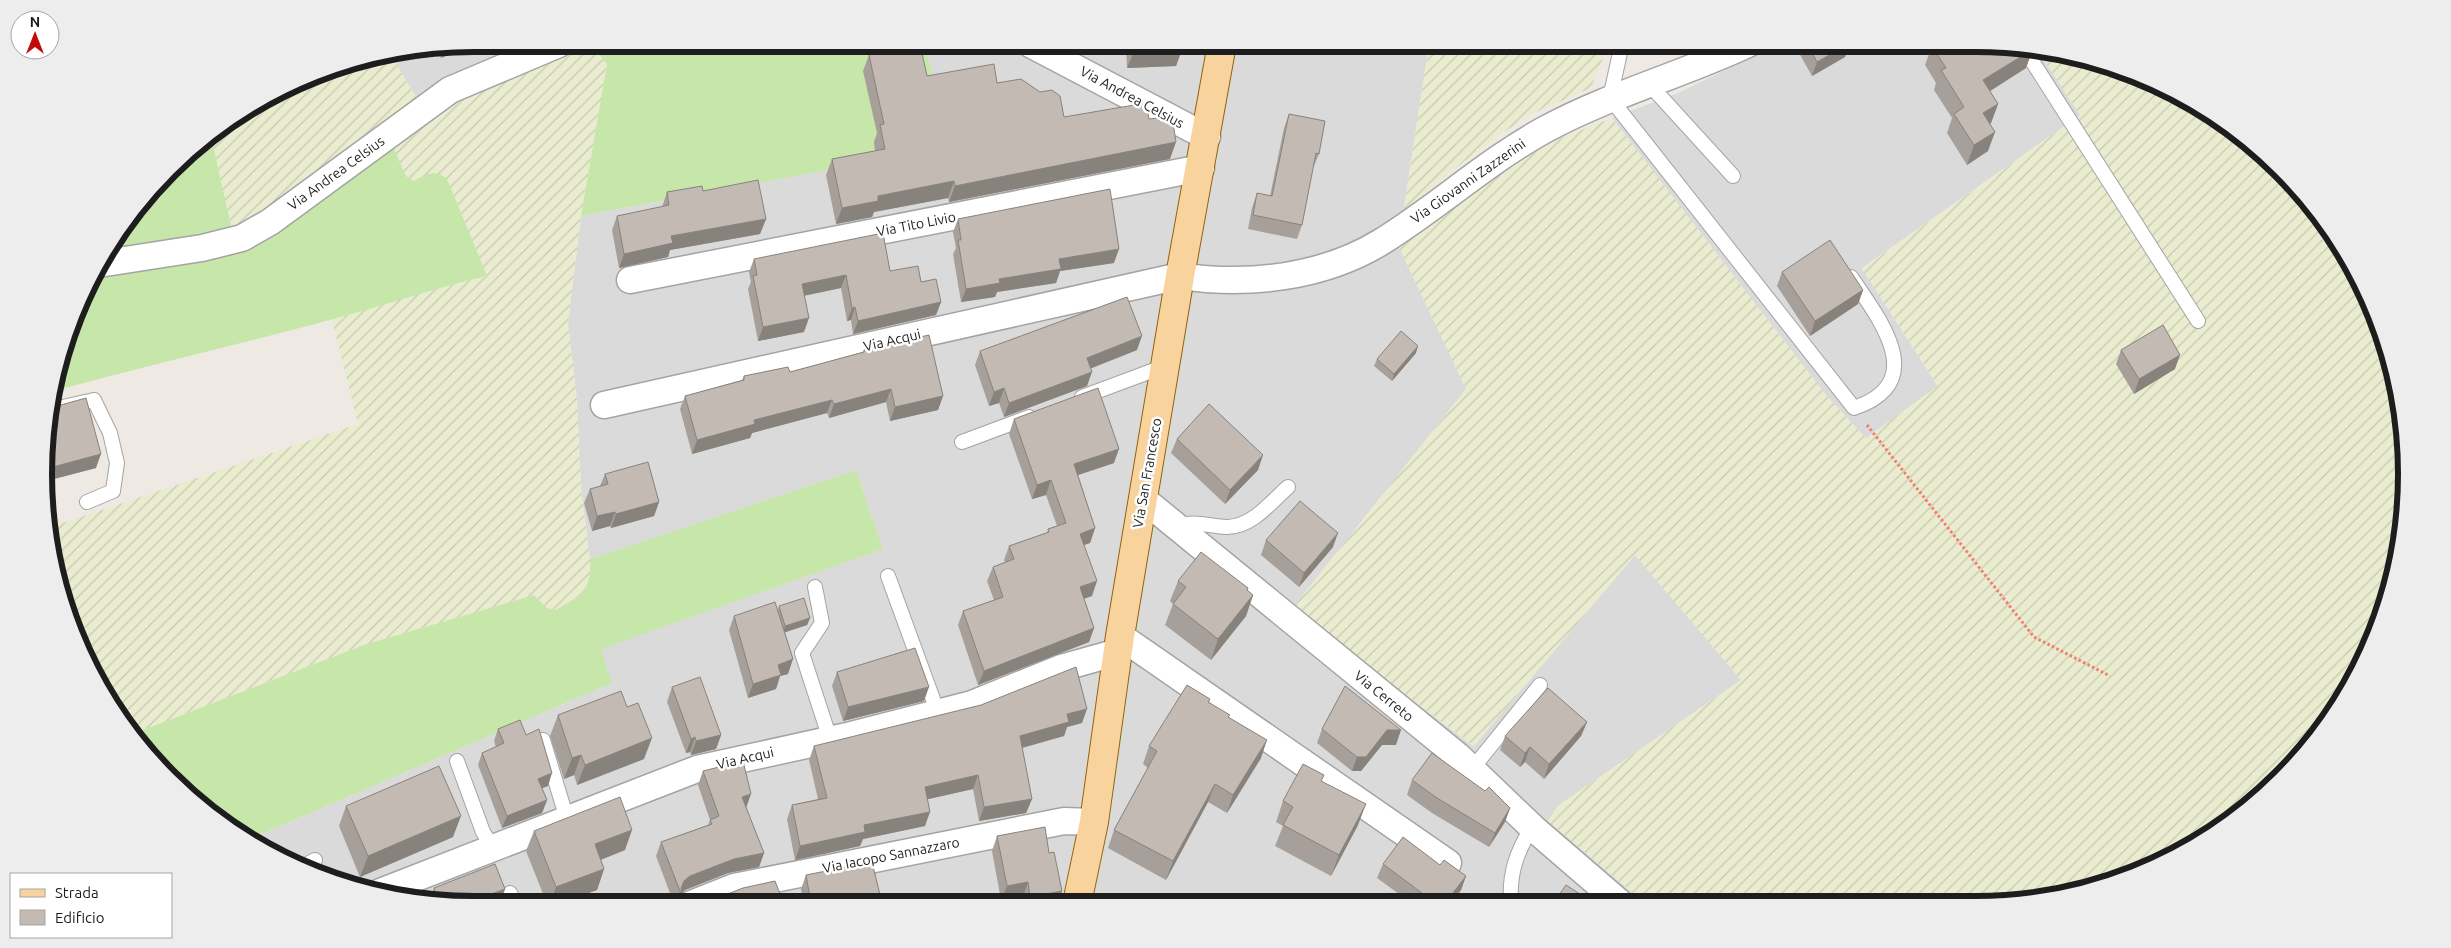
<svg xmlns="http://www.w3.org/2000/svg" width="2451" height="948" font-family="Ubuntu,sans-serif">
	<defs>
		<pattern id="farmland-furrows" width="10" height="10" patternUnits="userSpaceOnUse" patternTransform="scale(1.25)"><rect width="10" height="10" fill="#e9eccf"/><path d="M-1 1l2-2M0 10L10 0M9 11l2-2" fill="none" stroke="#c7cab1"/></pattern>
	</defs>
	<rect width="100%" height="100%" fill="#eeeae3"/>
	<path fill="#dbdada" d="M 474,44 L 581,44 L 515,68 L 428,115 L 400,71 L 395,57 Z
		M 925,44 L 1429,44 L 1398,245 L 1466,389 L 1292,609 L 1473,746 L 1635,555 L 1741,680 L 1559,805 L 1548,821 L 1642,901 L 474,904 L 362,890 L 283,860 L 250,839 L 612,683 L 600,649 L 883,549 L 856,470 L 590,559 L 581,489 L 577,400 L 568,323 L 581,216 L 949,147 Z
		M 1779,44 L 1977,44 L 2039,52 L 2080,115 L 1862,268 L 1938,387 L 1866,439 L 1825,394 L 1612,118 L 1678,93 Z"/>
	<path fill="url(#farmland-furrows)" d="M 581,44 L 590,44 L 607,64 L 581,216 L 568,323 L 577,400 L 581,489 L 590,559 L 590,578 L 587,587 L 581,595 L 556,610 L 547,608 L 534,595 L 364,645 L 135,733 L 116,713 L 76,638 L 52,558 L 51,527 L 358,424 L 332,320 L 434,288 L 487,276 L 431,173 L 414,181 L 406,176 L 391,142 L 428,115 L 515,68 Z
		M 1429,44 L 1609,44 L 1591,88 L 1536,112 L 1499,135 L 1449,173 L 1403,214 Z
		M 2039,52 L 2089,58 L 2168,88 L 2239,133 L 2301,191 L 2350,259 L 2385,336 L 2404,418 L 2406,502 L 2393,586 L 2349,689 L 2261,797 L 2167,860 L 2033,901 L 1642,901 L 1548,821 L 1559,805 L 1741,680 L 1635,555 L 1474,746 L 1292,609 L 1466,389 L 1398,245 L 1497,174 L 1558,139 L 1612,118 L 1825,394 L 1866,438 L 1938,386 L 1862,269 L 2080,115 Z
		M 395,57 L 400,71 L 419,102 L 233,235 L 211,136 L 259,101 L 335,67 Z"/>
	<path fill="#c7e6aa" d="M 590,44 L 925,44 L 950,147 L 581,216 L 607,64 Z
		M 211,136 L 233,235 L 104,256 L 191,150 Z
		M 391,142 L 406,176 L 414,181 C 427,174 435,169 447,179 L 487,276 C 434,288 383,306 330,320 C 238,345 145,366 54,391 L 67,335 L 94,275 L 214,255 Z
		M 856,470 L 883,549 L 601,649 L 612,683 L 250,839 L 212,816 L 135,733 L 364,645 L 534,595 L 547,608 L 556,610 C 583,594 591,592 590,559 Z"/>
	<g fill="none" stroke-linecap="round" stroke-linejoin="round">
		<defs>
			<path id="service" d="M 1622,44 L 1610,98 L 1854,408 C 1930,382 1880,320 1851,277
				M 2025,50 L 2198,321
				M 1649,84 L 1733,176
				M 1082,397 L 1165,366
				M 49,410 L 94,400 L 110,433 L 117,463 L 113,491 L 87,502
				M 962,442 L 1029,417
				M 1177,527 C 1194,519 1210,527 1227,527 C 1252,527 1271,502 1288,487
				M 888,576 L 938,713
				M 815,587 L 822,623 L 802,653 L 830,739
				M 543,740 L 567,819
				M 457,761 L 483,832 L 493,848
				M 1472,769 L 1540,685
				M 302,867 L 315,860
				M 510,893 L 515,904
				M 1511,902 C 1509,873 1517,851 1532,827"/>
			<path id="minor" d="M 1030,44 L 1207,137
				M 99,264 L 202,248 L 242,238 L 270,222 L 450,90 L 559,44
				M 630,280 L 1201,168
				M 604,405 L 1180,276 C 1247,286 1322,278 1381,242 C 1438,207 1487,161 1546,129 C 1611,94 1682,75 1748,44
				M 1143,499 L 1458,756 L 1532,827 L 1619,902
				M 1120,636 L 1448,863
				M 380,892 L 697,769 L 847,736 L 972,704 L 1061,668 L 1118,652
				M 691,904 L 734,887 L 1064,821 L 1094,822"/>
			<path id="primary" d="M 1077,903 L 1094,822 L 1120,636 L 1180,276 L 1222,44"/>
		</defs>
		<use href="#service" stroke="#a4a4a4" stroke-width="16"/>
		<use href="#minor" stroke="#a4a4a4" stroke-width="29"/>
		<use href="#primary" stroke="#906506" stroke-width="30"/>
		<path stroke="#f47e6e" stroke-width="3" stroke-dasharray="2.5 2.5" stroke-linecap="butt" d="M 1867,425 L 2034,637 L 2110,676"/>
		<use href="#service" stroke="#fff" stroke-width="14"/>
		<use href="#minor" stroke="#fff" stroke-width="26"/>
		<use href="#primary" stroke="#f8d39e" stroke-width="28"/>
	</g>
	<path fill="#a7a09a" d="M 475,44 L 441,58 L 437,50 Z
		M 1118,44 L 1181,44 L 1181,52 L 1176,66 L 1127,68 L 1126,44 L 1118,45 Z
		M 1794,44 L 1850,44 L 1845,57 L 1812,76 Z
		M 1977,44 L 2032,51 L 2026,68 L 1990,91 L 1998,104 L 1991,123 L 1990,124 L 1988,151 L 1967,165 L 1947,133 L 1952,118 L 1934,90 L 1936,83 L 1925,65 L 1932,46 Z
		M 869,55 L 927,76 L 997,83 L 1064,117 L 1149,119 L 1170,159 L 949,202 L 948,198 L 874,212 L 872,217 L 836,224 L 826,175 L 832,159 L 875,151 L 874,142 L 877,133 L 863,71 Z
		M 1289,114 L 1319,154 L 1313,168 L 1302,225 L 1297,239 L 1248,229 L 1252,208 L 1257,193 L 1270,196 L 1284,128 Z
		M 703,191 L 766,219 L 760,234 L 670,250 L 668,257 L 619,268 L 612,230 L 617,216 L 662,207 L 667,192 Z
		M 958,219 L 1114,263 L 1060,271 L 1056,283 L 997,292 L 995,297 L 961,302 L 953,254 L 956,248 L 953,232 Z
		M 754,259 L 890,271 L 921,282 L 941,302 L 936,315 L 853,334 L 851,320 L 847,321 L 841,288 L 804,296 L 804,332 L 758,341 L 748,289 L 751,282 L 749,272 Z
		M 1782,272 L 1863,290 L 1858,304 L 1810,336 L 1777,286 Z
		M 864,350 L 943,396 L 938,410 L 890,421 L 886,402 L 829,418 L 827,413 L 752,433 L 750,438 L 692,454 L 680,409 L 685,396 L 742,380 L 744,376 L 790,372 L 863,352 Z
		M 1137,350 L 1091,368 L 1087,386 L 1004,417 L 999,403 L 989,406 L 975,365 L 980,351 Z
		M 2121,350 L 2175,369 L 2134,394 L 2116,364 Z
		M 1416,353 L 1392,381 L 1374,366 L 1377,359 Z
		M 47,418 L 96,468 L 50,480 Z
		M 1014,419 L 1114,463 L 1078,475 L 1095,528 L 1090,543 L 1084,545 L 1092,596 L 1084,598 L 1094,628 L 1089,642 L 978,685 L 958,625 L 963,611 L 994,600 L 987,581 L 993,567 L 1005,562 L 1004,560 L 1009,546 L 1047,533 L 1048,529 L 1057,526 L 1046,495 L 1032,499 L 1009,434 Z
		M 1177,439 L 1258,470 L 1225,504 L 1171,453 Z
		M 605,474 L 659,502 L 654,516 L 611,528 L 610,526 L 592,531 L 584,503 L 590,489 L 600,486 Z
		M 1266,540 L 1333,547 L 1299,587 L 1261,555 Z
		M 1178,581 L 1248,588 L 1247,591 L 1253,595 L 1246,616 L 1211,660 L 1165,625 L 1173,604 L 1170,601 Z
		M 779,606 L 810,618 L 807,625 L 785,632 L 788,674 L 780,676 L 776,689 L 748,698 L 729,630 L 734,616 L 778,609 Z
		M 837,672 L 924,701 L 843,721 L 832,686 Z
		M 672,687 L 721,735 L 716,749 L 691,755 L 690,752 L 686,753 L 667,702 Z
		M 1210,699 L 1209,702 L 1229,717 L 1261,758 L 1227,813 L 1208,802 L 1166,880 L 1108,848 L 1114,830 L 1148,768 L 1143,764 L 1149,746 Z
		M 558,715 L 644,759 L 577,785 L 574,775 L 564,779 L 550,736 Z
		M 1587,722 L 1581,736 L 1544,779 L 1525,762 L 1520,767 L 1500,750 L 1505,736 Z
		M 1082,723 L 1067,727 L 1064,736 L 1022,747 L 1032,799 L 1026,813 L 979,821 L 973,789 L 928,799 L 925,826 L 863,839 L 860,846 L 795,860 L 787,819 L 792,805 L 818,799 L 809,760 L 814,746 Z
		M 498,729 L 548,786 L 542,788 L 547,800 L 542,813 L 502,828 L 478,765 L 482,753 L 496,747 L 494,741 Z
		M 1322,729 L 1396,745 L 1382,745 L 1361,771 L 1352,771 L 1317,743 Z
		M 703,771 L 746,808 L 764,853 L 759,867 L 728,873 L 685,890 L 682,893 L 682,896 L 687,902 L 691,904 L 674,904 L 656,856 L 661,842 L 708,825 L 710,820 L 698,785 Z
		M 1412,780 L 1485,791 L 1510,808 L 1505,822 L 1489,847 L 1432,813 L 1407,795 Z
		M 1322,781 L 1358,825 L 1331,876 L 1275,846 L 1283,826 L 1276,822 L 1283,801 Z
		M 346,806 L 453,837 L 360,877 L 339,826 Z
		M 534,831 L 625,850 L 601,860 L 604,869 L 597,890 L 558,904 L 547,904 L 526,851 Z
		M 997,836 L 1049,853 L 1062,891 L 1058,903 L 1024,903 L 1023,897 L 1001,900 L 992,851 Z
		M 1383,864 L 1440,865 L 1466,876 L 1461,890 L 1452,902 L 1410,902 L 1377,878 Z
		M 806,875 L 882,903 L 803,903 L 801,889 Z
		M 434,888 L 505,889 L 500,903 L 497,904 L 474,904 L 430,898 Z"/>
	<path fill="#88827d" d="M 475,44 L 441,58 L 445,49 Z
		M 1849,44 L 1850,44 L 1845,57 L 1812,76 L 1817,62 Z
		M 2030,51 L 2032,51 L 2026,68 L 1976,100 L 1983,80 Z
		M 1181,52 L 1176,66 L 1127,68 L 1133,54 Z
		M 1998,104 L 1991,123 L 1976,132 L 1983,113 Z
		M 1995,132 L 1988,151 L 1967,165 L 1974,145 Z
		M 1176,142 L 1170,159 L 949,202 L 955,186 Z
		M 954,181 L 948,198 L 874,212 L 872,217 L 836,224 L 842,208 L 878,196 Z
		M 766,219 L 760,234 L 670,250 L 668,257 L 619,268 L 624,254 L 671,236 Z
		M 1119,249 L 1114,263 L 1060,271 L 1056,283 L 997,292 L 995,297 L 961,302 L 966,289 L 999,279 L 1059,259 Z
		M 846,275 L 841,288 L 797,297 L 802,284 Z
		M 1863,290 L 1858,304 L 1810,336 L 1815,321 Z
		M 941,302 L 936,315 L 853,334 L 858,321 Z
		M 855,307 L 851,320 L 847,321 L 852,308 Z
		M 809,318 L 804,332 L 758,341 L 763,327 Z
		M 1142,336 L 1137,350 L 1082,372 L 1087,358 Z
		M 1418,346 L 1416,353 L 1392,381 L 1394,374 Z
		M 2180,355 L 2175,369 L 2134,394 L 2139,379 Z
		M 1092,372 L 1087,386 L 1004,417 L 1009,403 Z
		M 1004,388 L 999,403 L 989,406 L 994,392 Z
		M 891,389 L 886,402 L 829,418 L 834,404 Z
		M 943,396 L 938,410 L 890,421 L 895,407 Z
		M 832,400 L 827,413 L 752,433 L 750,438 L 692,454 L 697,440 L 754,420 Z
		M 1119,449 L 1114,463 L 1069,478 L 1074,464 Z
		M 101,454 L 96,468 L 50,480 L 49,475 L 53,467 Z
		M 1263,455 L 1258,470 L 1225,504 L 1230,490 Z
		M 1051,480 L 1046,495 L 1032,499 L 1037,485 Z
		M 659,502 L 654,516 L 611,528 L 616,514 Z
		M 615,512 L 610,526 L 592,531 L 597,516 Z
		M 1095,528 L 1090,543 L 1075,548 L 1080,534 Z
		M 1338,533 L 1333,547 L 1299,587 L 1304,573 Z
		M 1097,581 L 1092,596 L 1075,602 L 1080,587 Z
		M 1253,595 L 1246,616 L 1211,660 L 1218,639 Z
		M 810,618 L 807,625 L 783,633 L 785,626 Z
		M 1094,628 L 1089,642 L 978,685 L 984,671 Z
		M 793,659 L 788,674 L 780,676 L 776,689 L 748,698 L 753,684 L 778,665 Z
		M 929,687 L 924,701 L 843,721 L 848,707 Z
		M 1087,709 L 1082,723 L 1067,727 L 1064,736 L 1015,750 L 1020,736 L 1067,714 Z
		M 1587,722 L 1581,736 L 1544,779 L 1549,764 Z
		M 1387,730 L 1401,730 L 1396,745 L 1382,745 L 1361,771 L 1352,771 L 1357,757 Z
		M 721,735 L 716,749 L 691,755 L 696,741 Z
		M 695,737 L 690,752 L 686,753 L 691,739 Z
		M 652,738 L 644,759 L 577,785 L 585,765 Z
		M 1267,740 L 1261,758 L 1227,813 L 1233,795 Z
		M 1530,747 L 1525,762 L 1520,767 L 1525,753 Z
		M 581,755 L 574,775 L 564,779 L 572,758 Z
		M 552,773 L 548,786 L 534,791 L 538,779 Z
		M 978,775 L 973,789 L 920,801 L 925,787 Z
		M 1215,784 L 1208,802 L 1166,880 L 1173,861 Z
		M 751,794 L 746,808 L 742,797 Z
		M 1032,799 L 1026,813 L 979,821 L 984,807 Z
		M 547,800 L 542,813 L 502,828 L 507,816 Z
		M 1366,804 L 1358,825 L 1331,876 L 1339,855 Z
		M 1510,808 L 1505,822 L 1489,847 L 1495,833 Z
		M 930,812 L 925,826 L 863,839 L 860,846 L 795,860 L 800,846 L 864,825 Z
		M 461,816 L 453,837 L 360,877 L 368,856 Z
		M 632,830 L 625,850 L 587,865 L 595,844 Z
		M 764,853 L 759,867 L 728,873 L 685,890 L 681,894 L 680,892 L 684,881 L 690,876 L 734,859 Z
		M 604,869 L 597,890 L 558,904 L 550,904 L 556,887 Z
		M 1466,876 L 1461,890 L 1452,902 L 1446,902 Z
		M 1028,882 L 1023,897 L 1001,900 L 1007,886 Z
		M 505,889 L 500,903 L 497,904 L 476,904 L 478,899 Z
		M 1062,891 L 1058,903 L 1028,903 L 1030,897 Z"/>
	<path fill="#c2bab3" stroke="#88827d" d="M 918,44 L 920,44 L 927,76 L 994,64 L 997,83 L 1021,79 L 1040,92 L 1052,90 L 1060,96 L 1064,117 L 1146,103 L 1149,119 L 1172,116 L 1176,142 L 955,186 L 954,181 L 878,196 L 878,201 L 842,208 L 832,159 L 885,149 L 880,125 L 884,124 L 869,55 Z
		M 1132,44 L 1181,44 L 1181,52 L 1133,54 Z
		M 1807,44 L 1849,44 L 1817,62 Z
		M 1935,44 L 1977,44 L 2030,51 L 1983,80 L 1998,104 L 1983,113 L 1995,132 L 1974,145 L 1954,114 L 1964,107 L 1941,70 L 1946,68 L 1932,46 Z
		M 1289,114 L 1325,121 L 1319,154 L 1316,153 L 1302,225 L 1253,215 L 1257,193 L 1272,196 Z
		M 758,180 L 766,219 L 671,236 L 673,243 L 624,254 L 617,216 L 669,205 L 667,192 L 702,186 L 703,191 Z
		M 1110,189 L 1119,249 L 1059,259 L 1061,269 L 999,279 L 1000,283 L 966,289 L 958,240 L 961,240 L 958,219 Z
		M 883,233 L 890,271 L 918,266 L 921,282 L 936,279 L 941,302 L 858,321 L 855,307 L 852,308 L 846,275 L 802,284 L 809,318 L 763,327 L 753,276 L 757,275 L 754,259 Z
		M 1830,240 L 1863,290 L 1815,321 L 1782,272 Z
		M 1127,297 L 1142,336 L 1087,358 L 1092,372 L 1009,403 L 1004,388 L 994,392 L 980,351 Z
		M 2163,325 L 2180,355 L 2139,379 L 2121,350 Z
		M 1401,331 L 1418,346 L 1394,374 L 1377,359 Z
		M 929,335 L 943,396 L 895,407 L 891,389 L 834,404 L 832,400 L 754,420 L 755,424 L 697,440 L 685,396 L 744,380 L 744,376 L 788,367 L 790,372 L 864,352 L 864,350 Z
		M 1098,388 L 1119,449 L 1074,464 L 1095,528 L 1080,534 L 1097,581 L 1080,587 L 1094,628 L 984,671 L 963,611 L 1003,597 L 993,567 L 1014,559 L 1009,546 L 1049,532 L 1048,529 L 1066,523 L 1051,480 L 1037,485 L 1014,419 Z
		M 86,398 L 101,454 L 53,467 L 49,453 L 47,418 L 50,408 Z
		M 1209,404 L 1263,455 L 1230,490 L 1177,439 Z
		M 648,462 L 659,502 L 616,514 L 615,512 L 597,516 L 590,489 L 608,484 L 605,474 Z
		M 1300,501 L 1338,533 L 1304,573 L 1266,540 Z
		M 1201,552 L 1248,588 L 1247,590 L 1253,595 L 1218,639 L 1173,604 L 1186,587 L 1178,581 Z
		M 804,598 L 810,618 L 785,626 L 779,606 Z
		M 775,602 L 793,659 L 778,665 L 781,675 L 753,684 L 734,616 Z
		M 915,648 L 929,687 L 848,707 L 837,672 Z
		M 1076,667 L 1087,709 L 1067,714 L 1069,722 L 1020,736 L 1032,799 L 984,807 L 978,775 L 925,787 L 930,812 L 864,825 L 865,832 L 800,846 L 792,805 L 827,798 L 814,746 L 981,705 Z
		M 700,677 L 721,735 L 696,741 L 695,737 L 691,739 L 672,687 Z
		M 1187,685 L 1210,699 L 1208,702 L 1230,715 L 1228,717 L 1267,740 L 1233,795 L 1215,784 L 1173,861 L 1114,830 L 1157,751 L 1149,746 Z
		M 1345,686 L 1401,730 L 1387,730 L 1366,757 L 1357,757 L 1322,729 Z
		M 1548,688 L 1587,722 L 1549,764 L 1530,747 L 1525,753 L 1505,736 Z
		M 621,691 L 627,707 L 638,703 L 652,738 L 585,765 L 581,755 L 572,758 L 558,715 Z
		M 520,720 L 526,735 L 539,729 L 552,773 L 538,779 L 547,800 L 507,816 L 482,753 L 504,743 L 498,729 Z
		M 1432,753 L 1485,791 L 1489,787 L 1510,808 L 1495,833 L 1437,798 L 1412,780 Z
		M 743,761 L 751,794 L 742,797 L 764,853 L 734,859 L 690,876 L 684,881 L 681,888 L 682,896 L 687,902 L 691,904 L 685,904 L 661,842 L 712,824 L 710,820 L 719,816 L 703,771 Z
		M 1303,764 L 1324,775 L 1321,781 L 1366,804 L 1339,855 L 1283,825 L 1293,807 L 1283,801 Z
		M 439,766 L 461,816 L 368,856 L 346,806 Z
		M 620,797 L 632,830 L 595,844 L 604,869 L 556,887 L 534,831 Z
		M 1045,827 L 1049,853 L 1054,852 L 1062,891 L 1030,897 L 1028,882 L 1007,886 L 997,836 Z
		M 1403,837 L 1440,865 L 1444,860 L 1466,876 L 1446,902 L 1434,902 L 1383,864 Z
		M 872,862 L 882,903 L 811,903 L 806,875 Z
		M 495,864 L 505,889 L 478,899 L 480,904 L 474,904 L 438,900 L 434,888 Z
		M 775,881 L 784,904 L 702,904 L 743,888 Z
		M 1566,885 L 1592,902 L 1554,902 Z"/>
	<g text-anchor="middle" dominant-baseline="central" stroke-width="5" stroke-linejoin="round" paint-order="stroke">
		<g font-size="14" fill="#1d1d1d" stroke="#fff">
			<text transform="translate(1132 97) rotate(28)">Via Andrea Celsius</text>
			<text transform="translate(336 173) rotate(-36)">Via Andrea Celsius</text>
			<text transform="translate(1468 181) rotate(-35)">Via Giovanni Zazzerini</text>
			<text transform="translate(916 224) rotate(-11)">Via Tito Livio</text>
			<text transform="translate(892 340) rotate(-13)">Via Acqui</text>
			<text transform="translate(1147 473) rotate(-80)">Via San Francesco</text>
			<text transform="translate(1384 696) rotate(39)">Via Cerreto</text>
			<text transform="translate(745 758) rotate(-13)">Via Acqui</text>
			<text transform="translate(891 855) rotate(-11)">Via Iacopo Sannazzaro</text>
		</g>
	</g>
	<path d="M0 0H2451V948H0ZM474 52H1976A422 422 0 0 1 2398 474V474A422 422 0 0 1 1976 896H474A422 422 0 0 1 52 474V474A422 422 0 0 1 474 52Z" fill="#ededed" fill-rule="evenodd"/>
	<path fill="none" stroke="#1d1d1d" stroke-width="6" d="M474 52H1976A422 422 0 0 1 2398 474V474A422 422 0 0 1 1976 896H474A422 422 0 0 1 52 474V474A422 422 0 0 1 474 52Z"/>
	<rect x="10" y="873" width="162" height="65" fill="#ffffff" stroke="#a5a5a5"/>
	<rect x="20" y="889" width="25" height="8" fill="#f8d39e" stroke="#a5a5a5"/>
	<text x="55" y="898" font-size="15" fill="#1d1d1d">Strada</text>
	<rect x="20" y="910" width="25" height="15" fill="#c2bab3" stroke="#a5a5a5"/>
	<text x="55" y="923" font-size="15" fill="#1d1d1d">Edificio</text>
	<g transform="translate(35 35)"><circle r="24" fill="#ffffff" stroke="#a5a5a5"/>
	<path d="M0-4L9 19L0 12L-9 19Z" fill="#c20b08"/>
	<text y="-8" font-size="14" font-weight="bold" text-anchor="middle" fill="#1d1d1d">N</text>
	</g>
</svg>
